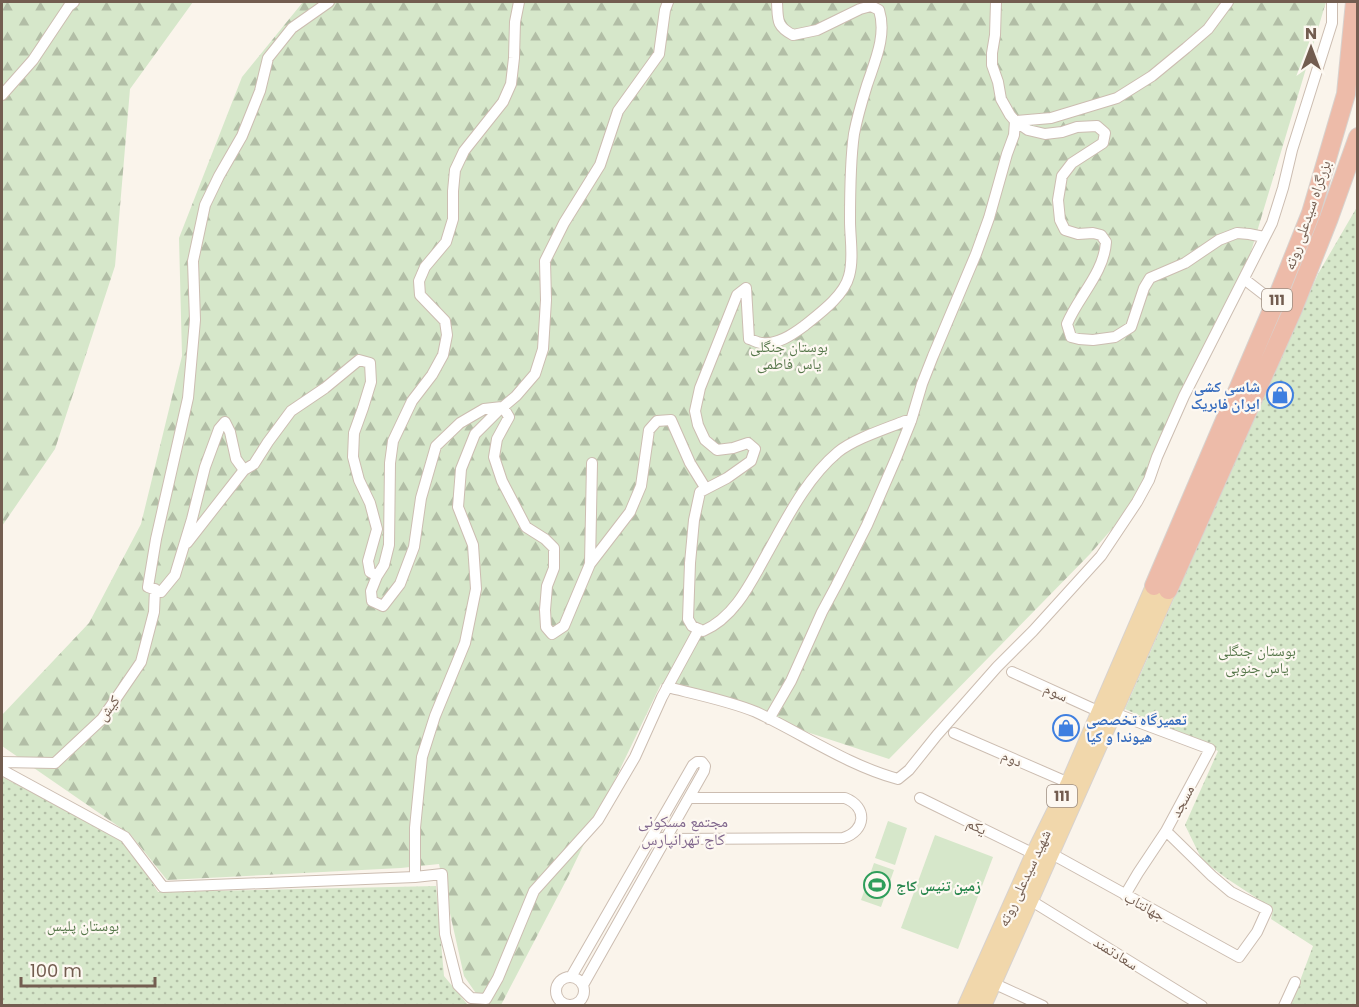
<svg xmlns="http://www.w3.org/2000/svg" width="1359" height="1007" font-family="Poppins,'Noto Naskh Arabic',sans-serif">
	<defs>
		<pattern id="forest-firs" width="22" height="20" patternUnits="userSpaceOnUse" patternTransform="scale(1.5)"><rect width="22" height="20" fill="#d6e7ca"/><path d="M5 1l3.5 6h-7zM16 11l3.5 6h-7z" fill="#b2bea6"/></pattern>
		<pattern id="park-dots" width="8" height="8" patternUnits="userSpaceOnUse" patternTransform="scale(1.5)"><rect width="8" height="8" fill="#d6e7ca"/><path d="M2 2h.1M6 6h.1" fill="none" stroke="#b2bea6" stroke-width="1.8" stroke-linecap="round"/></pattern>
	</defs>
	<rect width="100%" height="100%" fill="#faf4eb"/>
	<path fill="url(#forest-firs)" d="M 2,2 L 193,2 L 130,89 L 115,266 L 55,449 L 2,526 Z
		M 303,2 L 1326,2 L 1241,285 L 1146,490 L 1090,554 L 889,759 L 661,684 L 570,873 L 501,1005 L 484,1005 L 464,976 L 439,864 L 401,868 L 167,880 L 131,835 L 2,746 L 2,715 L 89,623 L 141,524 L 182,356 L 179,238 L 242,77 Z"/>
	<path fill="url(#park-dots)" d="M 1357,207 L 1357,1005 L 1291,1005 L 1313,946 L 1271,919 L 1273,909 L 1226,878 L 1202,860 L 1185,825 L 1218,751 L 1125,709 L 1318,274 Z
		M 2,777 L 125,840 L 158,892 L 436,886 L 444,976 L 468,1005 L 2,1005 Z"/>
	<path fill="#d6e7ca" d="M 888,821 L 907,828 L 895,865 L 875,858 Z
		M 935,835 L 993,857 L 958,949 L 901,928 Z
		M 874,863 L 894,870 L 881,907 L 861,900 Z"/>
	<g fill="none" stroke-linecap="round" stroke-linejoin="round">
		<defs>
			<path id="street" d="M 329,2 L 292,28 L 268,58 L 260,91 L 242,136 L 219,176 L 205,205 L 193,261 L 195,320 L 188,398 L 156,539 L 148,587 L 161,592 L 175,575 L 192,519 L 205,467 L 219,429 L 225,422 L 230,432 L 236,459 L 244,470 L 254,464 L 268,442 L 291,411 L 325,388 L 359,360 L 370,363 L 371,382 L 363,408 L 354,433 L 353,457 L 359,480 L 370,503 L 377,529 L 368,561 L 370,572 L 377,576 L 384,565 L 389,545 L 390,463 L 393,441 L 412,401 L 432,375 L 443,355 L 447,335 L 445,321 L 420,295 L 419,281 L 425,267 L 446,242 L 453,219 L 453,191 L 455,170 L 464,151 L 503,102 L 511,84 L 514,58 L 515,22 L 519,2
				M 668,2 L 665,10 L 659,54 L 618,111 L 600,165 L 564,223 L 545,261 L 546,300 L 543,349 L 535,374 L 516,396 L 497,412 L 475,434 L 461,469 L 458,507 L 473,545 L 476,589 L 465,643 L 435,716 L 422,757 L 415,828 L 415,877 L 442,874 L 445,934 L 458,985 L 471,998 L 486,999 L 498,978 L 534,891 L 598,820 L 635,757 L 662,697 L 699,629
				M 777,2 C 778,20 776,26 793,35 L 817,30 L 860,9 L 871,6 L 879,10 C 887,35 875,61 867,85 C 862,101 857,118 854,134 C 850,162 850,192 850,221 C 850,238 854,259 849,276 C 844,296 819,314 804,326 C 792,335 777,345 762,343 C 758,343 753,340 749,339 L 746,288 L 737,295 L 700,388 L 695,411 L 698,425 L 705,440 L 717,450 L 733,448 L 748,443 L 755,449 L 751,461 L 727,478 L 700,492 L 694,520 L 690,563 L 688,619 L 692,626 L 703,631 C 736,617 752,580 769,550 C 788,516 807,478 838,452 C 854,439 885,429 905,421 L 911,421
				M 996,2 L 995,35 L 992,53 L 992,65 L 998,82 L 1001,99 L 1010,115 L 1015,121 L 1028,130 L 1045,134 L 1062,132 L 1077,127 L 1097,126 L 1105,133 L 1103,143 L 1072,163 L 1062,176 L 1058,200 L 1060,220 L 1065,230 L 1078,234 L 1093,233 L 1101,235 L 1106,242 C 1104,273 1078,297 1067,324 L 1071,337 L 1079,339 L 1093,340 L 1115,337 L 1131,327 L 1144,288 L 1150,278 L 1185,263 L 1219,240 L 1237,233 L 1249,234 L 1264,237
				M 2,95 L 33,60 L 69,6 L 74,2
				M 1015,121 L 1051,118 L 1117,98 L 1152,76 L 1186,48 L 1208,29 L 1228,2
				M 1244,279 L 1275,303
				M 503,407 L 509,417 L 497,439 L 494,457 L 502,481 L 526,527 L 545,539 L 554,548 L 554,568 L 547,586 L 545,610 L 546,627 L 552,634 L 564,626 L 590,564 L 630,512 L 641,486 L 649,430 L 657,421 L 671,420 L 690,463 L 706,489
				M 187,543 L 244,470
				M 590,564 L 592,463
				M 377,576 L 371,591 L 372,601 L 383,606 L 400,584 L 414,547 L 421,498 L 436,446 L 460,423 L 484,409 L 502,407
				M 1012,672 L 1100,712
				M 667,687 C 695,694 730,701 756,712 C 803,734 847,765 898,779 L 909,770 L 937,735 L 997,667 L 1033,631 L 1101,556 L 1137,502 L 1149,480 L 1157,457 L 1184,396 L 1272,223 L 1283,188 L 1292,150 L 1332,23 L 1332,2
				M 769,719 L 791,681 L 822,612 L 836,586 L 867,525 L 897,456 L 911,421 L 922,384 L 933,356 L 976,254 L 989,218 L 1007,154 L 1014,135 L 1015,121
				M 954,733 L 1069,783
				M 2,762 L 55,763 L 102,719 L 141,662 L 154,612 L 155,589
				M 2,770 L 125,837 L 163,887 L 415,877
				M 920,798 L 1034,854
				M 662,838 L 665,839 L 843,838 C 866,831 868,807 845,798 L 689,798
				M 1052,854 L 1239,957 L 1257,932 L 1267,910 L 1231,892 L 1212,876 L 1166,831 L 1210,749 L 1114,713
				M 1125,895 L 1138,873 L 1166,831
				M 1030,900 L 1202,1006
				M556 991a14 14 0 1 1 28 0a14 14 0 1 1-28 0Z
				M 571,977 L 693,765 L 697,762 L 702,762 L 705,766 L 704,771 L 583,985
				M 993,983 L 1043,1006
				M 1284,1006 L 1295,982"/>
			<path id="primary" d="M 966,1006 L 1034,854 L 1069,783 L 1154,586
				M 983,1006 L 1168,590"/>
			<path id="highway" d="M 1154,586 L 1275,303 L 1311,213 L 1346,94 L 1355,2
				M 1168,590 L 1293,309 L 1329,218 L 1358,137"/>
		</defs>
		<use href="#street" stroke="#ccbdb1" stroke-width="12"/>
		<use href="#primary" stroke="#d8d2ce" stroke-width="18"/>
		<use href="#highway" stroke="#d8d2ce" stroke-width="20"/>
		<use href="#street" stroke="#fff" stroke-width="10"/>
		<use href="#primary" stroke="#f1d7ab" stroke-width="16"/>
		<use href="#highway" stroke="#edbba9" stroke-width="18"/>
	</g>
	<defs>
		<symbol id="shop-ring" viewBox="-11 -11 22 22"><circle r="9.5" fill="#fdf8f1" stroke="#3f7fe0" stroke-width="1.5"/><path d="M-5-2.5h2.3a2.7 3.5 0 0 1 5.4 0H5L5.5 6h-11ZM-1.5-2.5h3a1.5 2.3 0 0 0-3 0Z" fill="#3f7fe0"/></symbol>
		<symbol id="stadium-ring" viewBox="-11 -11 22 22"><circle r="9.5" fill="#fdf8f1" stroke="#2e9e5b" stroke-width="1.5"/><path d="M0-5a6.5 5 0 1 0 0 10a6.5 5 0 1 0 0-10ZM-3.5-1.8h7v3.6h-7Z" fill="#2e9e5b"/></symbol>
	</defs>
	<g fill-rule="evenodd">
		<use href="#shop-ring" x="1265" y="380" width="30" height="30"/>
		<use href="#shop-ring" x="1051" y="713" width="30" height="30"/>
		<use href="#stadium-ring" x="862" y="870" width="30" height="30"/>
	</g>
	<g text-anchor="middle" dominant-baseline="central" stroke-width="4.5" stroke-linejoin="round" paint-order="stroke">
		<g fill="#fdf8f1" stroke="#9c8c80" stroke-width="1.5">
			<rect x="1262" y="289" width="30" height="22" rx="4.5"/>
			<rect x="1047" y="785" width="30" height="22" rx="4.5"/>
		</g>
		<g font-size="14" font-weight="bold" fill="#735d50">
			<text x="1277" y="300">111</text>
			<text x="1062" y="796">111</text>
		</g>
		<g font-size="15" fill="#735d50" stroke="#fdf8f1">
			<text transform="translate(1307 215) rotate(-71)">بزرگراه سیدعلی روته</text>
			<text transform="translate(1056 692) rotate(24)">سوم</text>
			<text transform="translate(108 708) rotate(-53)">کیش</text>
			<text transform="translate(1012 758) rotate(23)">دوم</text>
			<text transform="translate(1182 801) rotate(-62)">مسجد</text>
			<text transform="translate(977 826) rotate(27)">یکم</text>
			<text transform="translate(1024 878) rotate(-65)">شهید سیدعلی روته</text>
			<text transform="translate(1145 906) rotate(29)">جهانتاب</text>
			<text transform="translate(1116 953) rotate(32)">سعادتمند</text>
		</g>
		<g font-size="15" fill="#56774a" stroke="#fdf8f1">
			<text x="789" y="346">بوستان جنگلی<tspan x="789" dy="17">یاس فاطمی</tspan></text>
			<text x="1257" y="650">بوستان جنگلی<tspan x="1257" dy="17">یاس جنوبی</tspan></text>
			<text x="83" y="925">بوستان پلیس</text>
		</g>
		<g font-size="15" font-weight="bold" fill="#366cbe" stroke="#fdf8f1" text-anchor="end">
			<text x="1260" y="386">شاسی کشی<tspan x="1260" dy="17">ایران فابریک</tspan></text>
			<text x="1086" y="719" text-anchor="start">تعمیرگاه تخصصی<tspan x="1086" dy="17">هیوندا و کیا</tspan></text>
		</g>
		<g font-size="15" font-weight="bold" fill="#27864d" stroke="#fdf8f1" text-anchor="start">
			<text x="896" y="885">زمین تنیس کاج</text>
		</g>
		<g font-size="16" fill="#82688e" stroke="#fdf8f1">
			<text x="683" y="821">مجتمع مسکونی<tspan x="683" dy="18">کاج تهرانپارس</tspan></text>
		</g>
	</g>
	<rect width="1359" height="1007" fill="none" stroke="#735d50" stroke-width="6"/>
	<g transform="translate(1311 48)" stroke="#fdf8f1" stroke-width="4.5" paint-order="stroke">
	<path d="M0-4.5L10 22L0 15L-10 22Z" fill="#735d50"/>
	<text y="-9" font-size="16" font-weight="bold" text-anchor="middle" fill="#735d50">N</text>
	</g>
	<path d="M21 977v9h134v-9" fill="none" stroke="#735d50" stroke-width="3"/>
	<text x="30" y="977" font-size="18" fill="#735d50" stroke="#fdf8f1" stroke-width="4.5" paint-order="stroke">100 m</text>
</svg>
